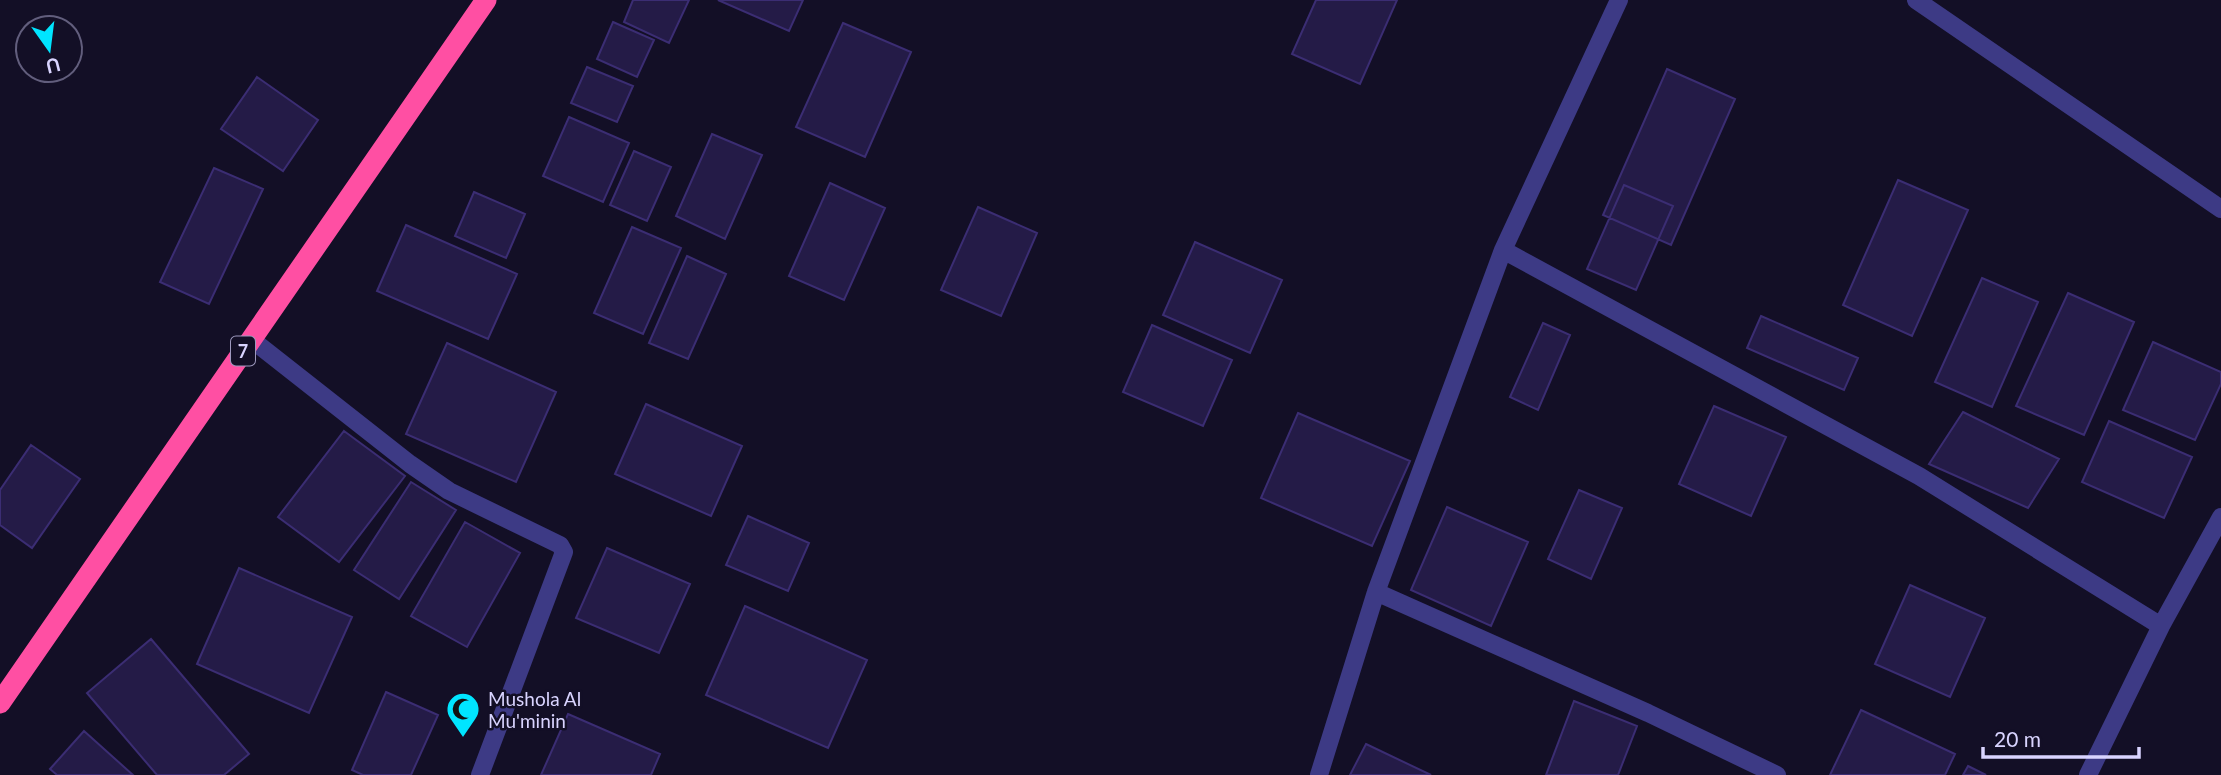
<svg xmlns="http://www.w3.org/2000/svg" width="2221" height="775" font-family="Lato,sans-serif">
	<rect width="100%" height="100%" fill="#130f26"/>
	<path fill="#241b47" stroke="#3b2d73" stroke-width="2" d="M 633,0 L 689,0 L 669,43 L 624,22 Z
		M 718,0 L 803,0 L 789,31 Z
		M 1316,0 L 1397,0 L 1360,84 L 1292,54 Z
		M 613,22 L 654,40 L 637,77 L 597,59 Z
		M 843,23 L 911,52 L 865,157 L 796,127 Z
		M 587,67 L 633,86 L 617,122 L 571,103 Z
		M 1667,69 L 1735,99 L 1671,245 L 1603,215 Z
		M 257,77 L 318,120 L 283,171 L 221,129 Z
		M 569,117 L 629,143 L 603,202 L 543,176 Z
		M 712,134 L 762,155 L 725,239 L 676,216 Z
		M 634,151 L 671,167 L 647,221 L 610,205 Z
		M 214,168 L 263,189 L 209,304 L 160,282 Z
		M 1898,180 L 1968,210 L 1912,336 L 1843,305 Z
		M 830,183 L 885,208 L 844,300 L 789,276 Z
		M 1624,185 L 1673,206 L 1636,290 L 1587,269 Z
		M 474,192 L 525,214 L 506,258 L 455,236 Z
		M 978,207 L 1037,233 L 1001,316 L 941,290 Z
		M 406,225 L 517,274 L 488,339 L 377,291 Z
		M 632,227 L 681,248 L 643,334 L 594,313 Z
		M 1195,242 L 1282,280 L 1250,353 L 1163,315 Z
		M 687,256 L 726,274 L 688,359 L 649,343 Z
		M 1982,278 L 2038,302 L 1992,407 L 1935,382 Z
		M 2068,293 L 2134,322 L 2084,435 L 2016,406 Z
		M 1761,316 L 1858,358 L 1844,390 L 1747,348 Z
		M 1543,323 L 1570,335 L 1538,410 L 1510,397 Z
		M 1152,325 L 1232,360 L 1203,426 L 1123,392 Z
		M 2153,342 L 2221,372 L 2221,384 L 2195,440 L 2123,410 Z
		M 447,343 L 556,392 L 516,482 L 406,434 Z
		M 646,404 L 742,446 L 711,516 L 615,474 Z
		M 1714,406 L 1786,437 L 1751,516 L 1679,484 Z
		M 1963,412 L 2059,459 L 2028,508 L 1929,464 Z
		M 1298,413 L 1410,461 L 1372,546 L 1261,498 Z
		M 2109,421 L 2192,457 L 2164,518 L 2082,482 Z
		M 344,431 L 405,476 L 339,562 L 278,517 Z
		M 31,445 L 80,479 L 32,548 L 0,525 L 0,490 Z
		M 411,482 L 456,510 L 399,599 L 354,570 Z
		M 1579,490 L 1622,508 L 1591,579 L 1548,559 Z
		M 1447,507 L 1528,542 L 1491,626 L 1411,590 Z
		M 748,516 L 809,543 L 788,591 L 726,565 Z
		M 465,522 L 520,553 L 467,647 L 411,616 Z
		M 607,548 L 690,584 L 659,653 L 576,618 Z
		M 239,568 L 352,617 L 309,713 L 197,664 Z
		M 1910,585 L 1985,618 L 1950,697 L 1875,664 Z
		M 745,606 L 867,660 L 828,748 L 706,695 Z
		M 151,639 L 249,754 L 224,775 L 157,775 L 87,693 Z
		M 386,692 L 438,715 L 411,775 L 363,775 L 352,770 Z
		M 1574,701 L 1637,726 L 1618,775 L 1546,775 Z
		M 1861,710 L 1955,754 L 1945,775 L 1830,775 Z
		M 568,714 L 660,754 L 651,775 L 541,775 Z
		M 84,731 L 133,775 L 57,775 L 50,769 Z
		M 1366,744 L 1431,775 L 1350,775 Z
		M 1968,766 L 1986,775 L 1963,775 Z"/>
	<g fill="none" stroke-linecap="round" stroke-linejoin="round">
		<path stroke="#3d3a85" stroke-width="18" d="M 1916,0 L 2221,209
			M 1503,250 L 1919,476 L 2161,626
			M 251,339 L 410,464 L 449,491 L 560,545 L 564,552 L 480,775
			M 1376,592 L 1648,713 L 1777,775
			M 1319,775 L 1376,592 L 1503,250 L 1619,0
			M 2088,775 L 2161,626 L 2221,517"/>
		<path stroke="#ff4fa3" stroke-width="21" d="M 0,703 L 486,0"/>
	</g>
	<defs>
		<symbol id="mosque-pin" viewBox="-11 -11 22 30"><path d="M0 17L-7.5 6A9.5 9.5 0 1 1 7.5 6Z" fill="#00e5ff" stroke="#130f26"/><path d="M3.5-4.9A6 6 0 1 0 3.5 4.9A5 5 0 1 1 3.5-4.9Z" fill="#111"/></symbol>
	</defs>
	<g fill-rule="evenodd">
		<use href="#mosque-pin" x="444" y="690" width="38" height="52"/>
	</g>
	<g text-anchor="middle" dominant-baseline="central" stroke-width="5" stroke-linejoin="round" paint-order="stroke">
		<rect fill="#130f26" stroke="#9e99be" stroke-width="2" x="231" y="336.5" width="24" height="29" rx="5"/>
		<g font-size="18" font-weight="bold" fill="#d9d4ff">
			<text x="243" y="351">7</text>
		</g>
		<g font-size="19" fill="#d9d4ff" stroke="#130f26" text-anchor="start">
			<text x="488" y="698">Mushola Al<tspan x="488" dy="22">Mu'minin</tspan></text>
		</g>
	</g>
	<g transform="translate(49 49) rotate(166)"><circle r="33" fill="#130f26" stroke="#625e7d" stroke-width="2"/>
	<path d="M0-5L12 26L0 18L-12 26Z" fill="#00e5ff"/>
	<text y="-10" font-size="19" font-weight="bold" text-anchor="middle" fill="#d9d4ff">U</text>
	</g>
	<path d="M1983 747v10h156v-10" fill="none" stroke="#d9d4ff" stroke-width="3.5"/>
	<text x="1994" y="747" font-size="21" fill="#d9d4ff" stroke="#130f26" stroke-width="5" paint-order="stroke">20 m</text>
</svg>
